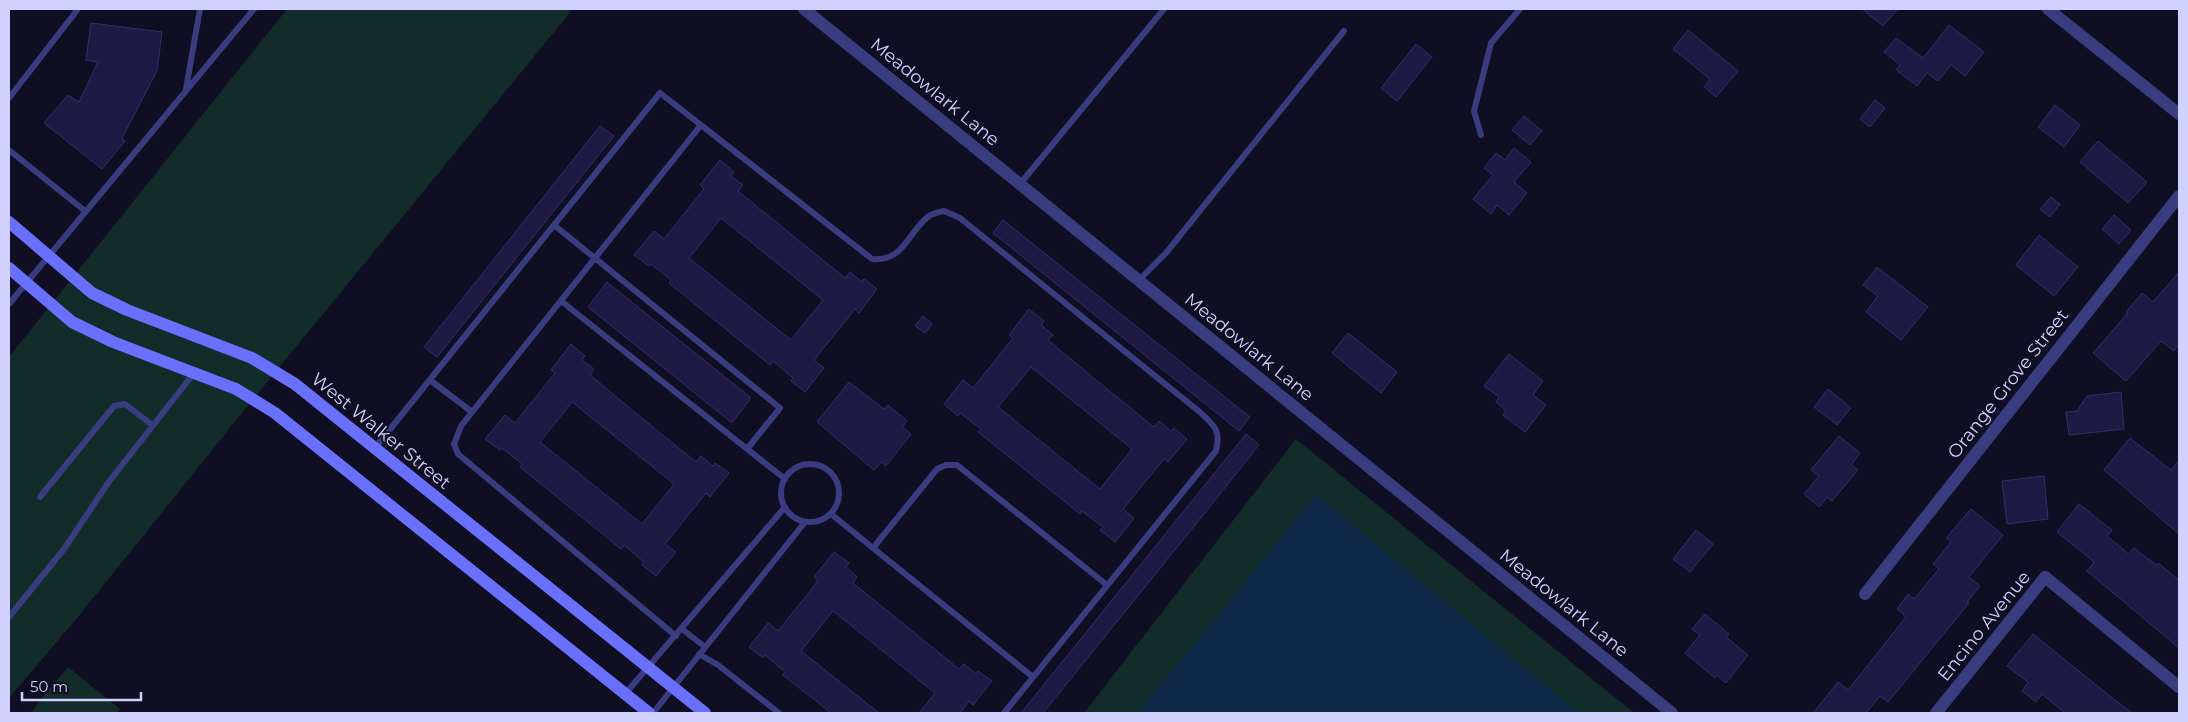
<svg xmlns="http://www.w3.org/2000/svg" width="2188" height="722" font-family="Montserrat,sans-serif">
	<rect width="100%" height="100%" fill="#100e22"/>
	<path fill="#112c29" d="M 287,9 L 573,9 L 246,408 L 78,617 L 9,698 L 9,357 Z
		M 1296,439 L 1634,713 L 1084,713 Z
		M 68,667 L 120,709 L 117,713 L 30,713 Z"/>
	<path fill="#0d2747" d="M 1316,495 L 1579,713 L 1138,713 Z"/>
	<path fill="#1f1a43" stroke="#352d6e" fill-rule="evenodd" d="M 1862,9 L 1898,9 L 1883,26 Z
		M 91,23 L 162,32 L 157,71 L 122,138 L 125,141 L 102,169 L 44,123 L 68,95 L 79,102 L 98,62 L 86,60 Z
		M 1949,25 L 1984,52 L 1965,76 L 1951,65 L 1938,81 L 1927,73 L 1917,86 L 1896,70 L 1900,65 L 1884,52 L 1896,38 L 1923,58 Z
		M 1688,30 L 1738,71 L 1716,97 L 1704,87 L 1710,79 L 1673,49 Z
		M 1416,44 L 1432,57 L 1397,101 L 1381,88 Z
		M 1875,100 L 1885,108 L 1870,127 L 1860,119 Z
		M 2055,105 L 2080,125 L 2064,147 L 2038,127 Z
		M 1524,116 L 1542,131 L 1530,145 L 1512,130 Z
		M 600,126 L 614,136 L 437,357 L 424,347 Z
		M 2098,141 L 2147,182 L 2128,203 L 2080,162 Z
		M 1514,148 L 1531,162 L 1514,182 L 1527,193 L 1509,215 L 1497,205 L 1491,214 L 1473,199 L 1493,175 L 1484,168 L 1496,153 L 1505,160 Z
		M 720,160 L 734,172 L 731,176 L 743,185 L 738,191 L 845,278 L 850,272 L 862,282 L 864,279 L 877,289 L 859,313 L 855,309 L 814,360 L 824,368 L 805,392 L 791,381 L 793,378 L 773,361 L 770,365 L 669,283 L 671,280 L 651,264 L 649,266 L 634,255 L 654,231 L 664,239 L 704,189 L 700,185 ZM 721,218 L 823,300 L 791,340 L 689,258 Z
		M 2051,197 L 2060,204 L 2050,217 L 2040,209 Z
		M 2114,215 L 2131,230 L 2119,244 L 2102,229 Z
		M 1003,220 L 1250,417 L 1239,431 L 993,233 Z
		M 2039,235 L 2078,267 L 2054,296 L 2016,265 Z
		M 1877,267 L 1928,307 L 1901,340 L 1866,312 L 1878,296 L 1863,285 Z
		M 2179,272 L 2179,344 L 2174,351 L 2161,341 L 2126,381 L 2093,353 L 2128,313 L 2126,312 L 2142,293 L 2153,302 Z
		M 607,282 L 751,398 L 732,423 L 588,307 Z
		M 1029,309 L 1044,321 L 1041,325 L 1053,335 L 1048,340 L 1096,380 L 1154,427 L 1159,421 L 1171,431 L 1174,428 L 1187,439 L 1168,462 L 1164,459 L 1123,509 L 1134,518 L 1115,542 L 1100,530 L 1103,527 L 1082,511 L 1080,514 L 978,432 L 981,429 L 960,413 L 958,416 L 944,404 L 963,380 L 973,388 L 1013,338 L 1009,335 ZM 1031,367 L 1132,449 L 1100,489 L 998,407 Z
		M 923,316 L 932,324 L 925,333 L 915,326 Z
		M 1348,333 L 1397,372 L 1381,393 L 1332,353 Z
		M 571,344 L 585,356 L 582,360 L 594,369 L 590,375 L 638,415 L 696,462 L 701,456 L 713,466 L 715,463 L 729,473 L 710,497 L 706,493 L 665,544 L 676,552 L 656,576 L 642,565 L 644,562 L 624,545 L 621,549 L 520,467 L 522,464 L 502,448 L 500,450 L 485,439 L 505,415 L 515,423 L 555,373 L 551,370 ZM 572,402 L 674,484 L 642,524 L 540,442 Z
		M 1509,354 L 1543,381 L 1533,395 L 1546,405 L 1525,432 L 1503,415 L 1506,411 L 1496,402 L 1499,397 L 1484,386 Z
		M 849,382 L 884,409 L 888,405 L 907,421 L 902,427 L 911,434 L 886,466 L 881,462 L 874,470 L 817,422 Z
		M 1828,389 L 1851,408 L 1837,425 L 1814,407 Z
		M 2121,392 L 2124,429 L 2069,435 L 2066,412 L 2077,411 L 2087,396 Z
		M 1246,434 L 1259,445 L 1204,514 L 1043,713 L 1021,713 Z
		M 1839,436 L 1860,453 L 1851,465 L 1858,470 L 1832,501 L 1827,497 L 1819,507 L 1804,494 L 1819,476 L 1811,470 Z
		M 2130,438 L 2171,470 L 2179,460 L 2179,534 L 2104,470 Z
		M 2044,476 L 2048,519 L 2007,524 L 2002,481 Z
		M 2079,504 L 2112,530 L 2107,536 L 2129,554 L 2134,548 L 2156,565 L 2158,563 L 2179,580 L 2179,648 L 2087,571 L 2094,562 L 2057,532 Z
		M 1971,509 L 2003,535 L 1969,577 L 1980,586 L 1967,602 L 1969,603 L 1888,702 L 1880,696 L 1866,713 L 1813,713 L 1838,682 L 1848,690 L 1906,617 L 1897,609 L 1908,594 L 1914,599 L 1939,569 L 1933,564 L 1951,542 L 1946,538 Z
		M 1696,530 L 1713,544 L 1690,572 L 1673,559 Z
		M 834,552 L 849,563 L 846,567 L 857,577 L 853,583 L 959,669 L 964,664 L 976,674 L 978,671 L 992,681 L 973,705 L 969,701 L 960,713 L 919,713 L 935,693 L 833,611 L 801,651 L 879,713 L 831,713 L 783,675 L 785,672 L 765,655 L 763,658 L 749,647 L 768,623 L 778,631 L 818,581 L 814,577 Z
		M 1705,614 L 1729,634 L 1726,637 L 1748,655 L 1726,683 L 1717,675 L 1715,678 L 1685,653 L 1700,635 L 1692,629 Z
		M 2033,634 L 2111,697 L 2132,713 L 2065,713 L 2042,694 L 2036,702 L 2022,691 L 2028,682 L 2007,666 Z"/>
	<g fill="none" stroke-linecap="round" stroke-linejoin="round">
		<path stroke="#3a3c80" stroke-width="6" d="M 186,89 L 200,9
			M 9,98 L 78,9
			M 1481,135 L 1474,111 L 1491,43 L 1520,9
			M 9,150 L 85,211
			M 1020,184 L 1164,9
			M 554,225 L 780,408 L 747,449
			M 1139,280 L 1166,253 L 1344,31
			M 561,301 L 785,479
			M 9,304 L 254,9
			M 430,380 L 472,412
			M 375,448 L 660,93 L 872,259 C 905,262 908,231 929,216 C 933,213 940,212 944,211 L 960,218 L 1201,413 C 1215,426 1221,431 1216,451 L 1004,713
			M781 493a29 29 0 1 1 58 0a29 29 0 1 1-58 0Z
			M 40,497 L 114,406 L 125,404 L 152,425
			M 831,514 L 873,548 L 937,469 L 946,465 L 957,465 L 1107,585
			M 873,548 L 1033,677
			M 9,617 L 64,549 L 108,483 L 194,373
			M 682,629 L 705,647
			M 676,636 L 458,454 L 454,444 L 461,426 L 701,125
			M 699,654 L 718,665 L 779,713
			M 625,694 L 785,507
			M 653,713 L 805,522"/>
		<path stroke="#3a3c80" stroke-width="12" d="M 804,9 L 1672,713
			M 2048,9 L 2179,114
			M 1865,594 L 2179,196
			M 1936,713 L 2045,577 L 2179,687"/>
		<path stroke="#6870fd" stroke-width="12" d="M 9,222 L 92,293 L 127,310 L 252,358 L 295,384 L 705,713
			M 9,268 L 72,322 L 113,342 L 236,389 L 275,413 L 649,713"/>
	</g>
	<g text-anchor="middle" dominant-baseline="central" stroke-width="4" stroke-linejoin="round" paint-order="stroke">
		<g font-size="18" fill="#d1d0fe" stroke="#100e22">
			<text transform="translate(935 92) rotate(39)">Meadowlark Lane</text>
			<text transform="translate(1249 347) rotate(39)">Meadowlark Lane</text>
			<text transform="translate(2008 384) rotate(-52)">Orange Grove Street</text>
			<text transform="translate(381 431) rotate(39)">West Walker Street</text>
			<text transform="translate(1564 603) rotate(39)">Meadowlark Lane</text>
			<text transform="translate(1984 626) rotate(-51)">Encino Avenue</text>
		</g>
	</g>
	<rect width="2188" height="722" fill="none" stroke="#d1d0fe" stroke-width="20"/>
	<path d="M22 692v8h119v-8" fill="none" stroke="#d1d0fe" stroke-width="2.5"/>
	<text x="30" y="692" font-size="15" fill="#d1d0fe" stroke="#100e22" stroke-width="4" paint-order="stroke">50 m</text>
</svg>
